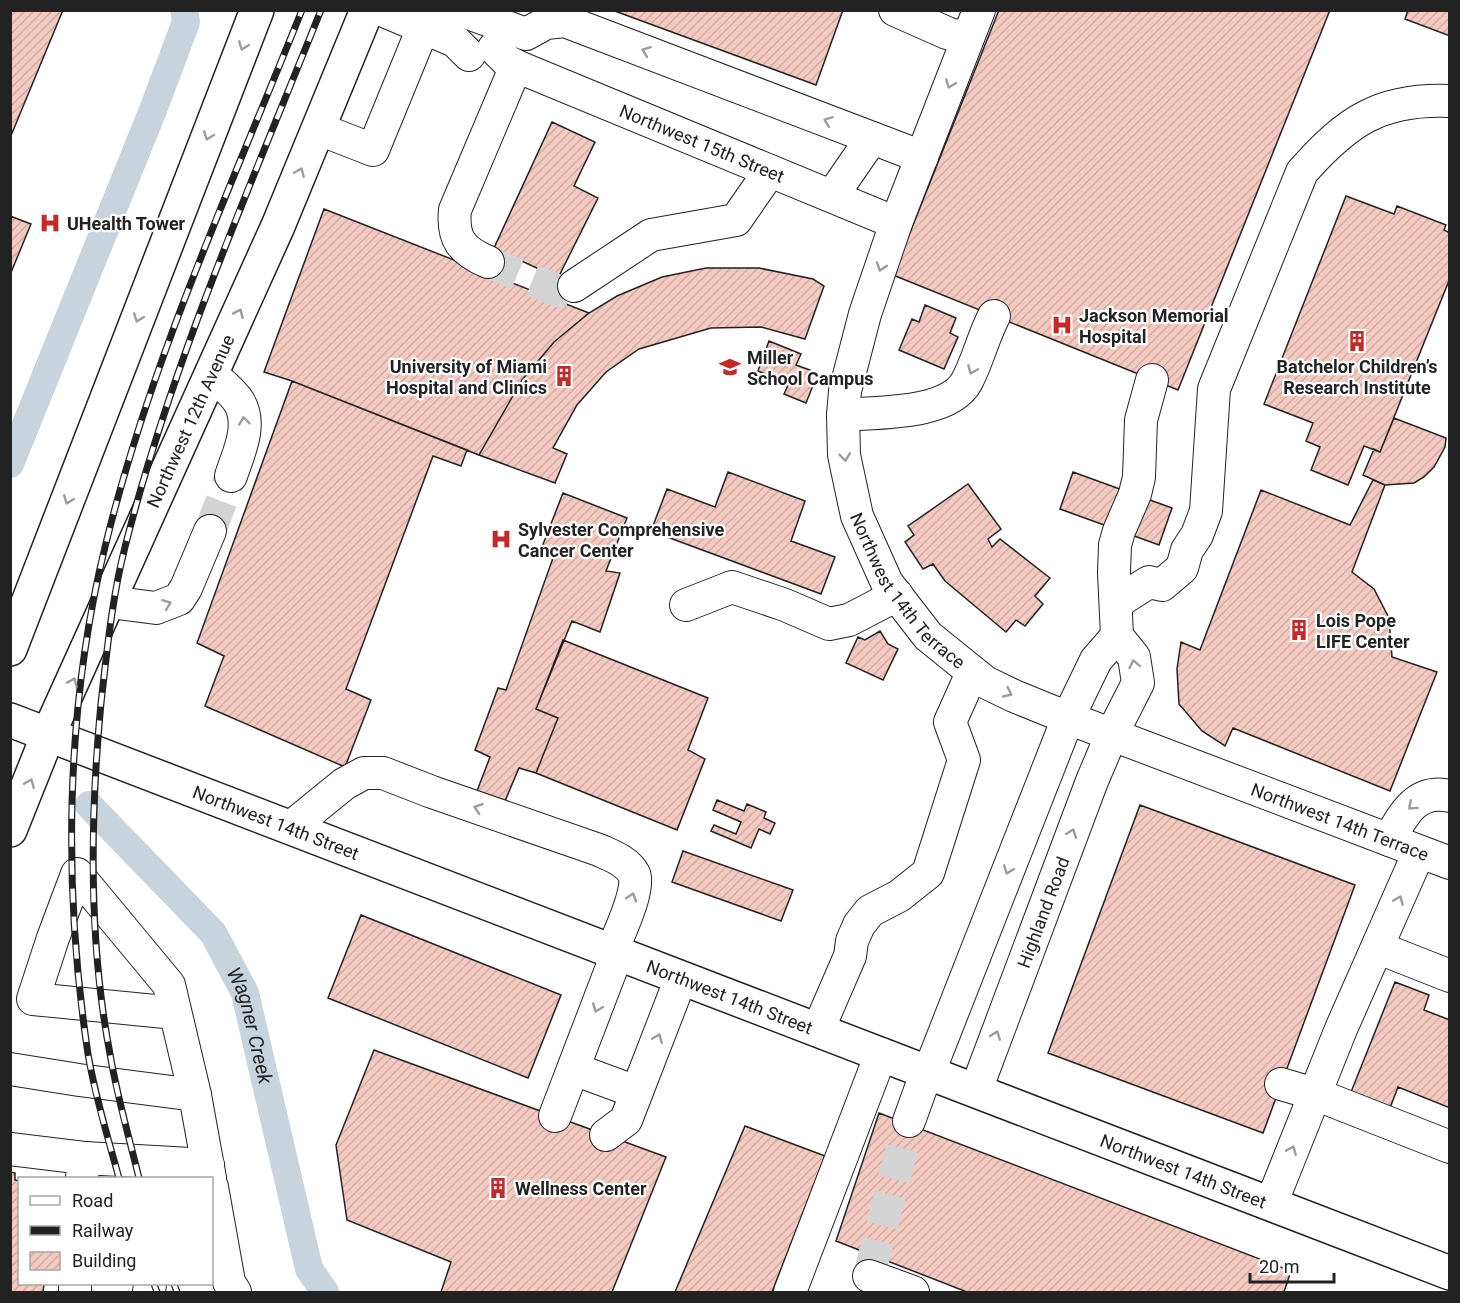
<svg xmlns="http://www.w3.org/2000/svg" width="1460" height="1303" font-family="Roboto,sans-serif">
	<defs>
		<pattern id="building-hatch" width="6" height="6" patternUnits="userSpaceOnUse" patternTransform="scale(1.5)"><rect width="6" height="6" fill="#f3c9c0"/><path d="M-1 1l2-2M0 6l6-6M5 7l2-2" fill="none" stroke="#d0aca5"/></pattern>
	</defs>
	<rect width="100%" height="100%" fill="#fff"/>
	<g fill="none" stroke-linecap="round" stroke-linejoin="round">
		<g stroke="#c7d3dd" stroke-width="28">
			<path d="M 10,464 L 153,110 L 186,22 L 184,10"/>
			<path id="s1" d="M 89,805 L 213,933 L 245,993 L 309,1269 L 325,1292"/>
		</g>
	</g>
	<path fill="url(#building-hatch)" stroke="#222" stroke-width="1.5" d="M 10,10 L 63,10 L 10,138 Z
		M 612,10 L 843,10 L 816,85 Z
		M 999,10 L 1330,10 L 1178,390 L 893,275 Z
		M 1408,10 L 1450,10 L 1450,36 L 1405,19 Z
		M 552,122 L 595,142 L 574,186 L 598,198 L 558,278 L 494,248 Z
		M 1346,196 L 1394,214 L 1397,206 L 1446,225 L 1444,230 L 1450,233 L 1450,278 L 1380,452 L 1364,446 L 1348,485 L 1311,470 L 1320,447 L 1306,441 L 1313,423 L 1264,404 Z
		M 324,209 L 589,313 L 554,342 L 522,380 L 479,455 L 292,381 L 264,372 Z
		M 10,216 L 31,224 L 10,275 Z
		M 706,268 L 759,268 L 813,279 L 824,286 L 805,339 L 761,327 L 711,328 L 639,349 L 606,372 L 577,405 L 553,448 L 567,454 L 555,483 L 479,455 L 522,380 L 554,342 L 589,313 L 617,296 L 662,277 Z
		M 925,305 L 956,318 L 950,333 L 958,337 L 944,369 L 899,350 L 912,319 L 919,322 Z
		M 769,341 L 801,354 L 796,365 L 818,373 L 806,403 L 784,394 L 789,383 L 758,371 Z
		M 292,381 L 467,450 L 461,466 L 433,456 L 346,689 L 371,700 L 345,767 L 205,706 L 224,656 L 197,643 Z
		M 1394,418 L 1446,438 L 1445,447 L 1434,467 L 1424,477 L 1414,483 L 1385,485 L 1363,475 L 1374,449 L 1380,452 Z
		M 728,472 L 805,501 L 791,541 L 835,557 L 821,594 L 651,531 L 667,489 L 715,507 Z
		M 1073,472 L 1172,508 L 1159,545 L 1060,509 Z
		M 1373,480 L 1385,485 L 1352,572 L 1374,589 L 1389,618 L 1392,657 L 1437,672 L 1390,791 L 1233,728 L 1225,746 L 1202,731 L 1179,704 L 1177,669 L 1181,642 L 1200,650 L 1261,490 L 1350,525 Z
		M 968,484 L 1001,529 L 988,539 L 992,547 L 1000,539 L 1050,578 L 1035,596 L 1043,604 L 1025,626 L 1016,620 L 1006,632 L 945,581 L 933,564 L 923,569 L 905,542 L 914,535 L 908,526 Z
		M 563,493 L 627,518 L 606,571 L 620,573 L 600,632 L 572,621 L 536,709 L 558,718 L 536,773 L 519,768 L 505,801 L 477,791 L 490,757 L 475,750 L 498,688 L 506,690 L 553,558 L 540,552 Z
		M 880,631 L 888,644 L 898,649 L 883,680 L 846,663 L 858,637 L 865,640 Z
		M 563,640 L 708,698 L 688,750 L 705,759 L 677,830 L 536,773 L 558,718 L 536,709 Z
		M 717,800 L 744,811 L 747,804 L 766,812 L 764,818 L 775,823 L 770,834 L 759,829 L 751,848 L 711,831 L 714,825 L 736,834 L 741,822 L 713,810 Z
		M 1140,805 L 1355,885 L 1263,1133 L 1048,1053 Z
		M 683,851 L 793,890 L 781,921 L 672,882 Z
		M 361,915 L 561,995 L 528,1078 L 328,998 Z
		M 1395,982 L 1429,995 L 1424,1010 L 1450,1020 L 1450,1108 L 1398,1087 L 1390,1108 L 1351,1092 Z
		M 374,1050 L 666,1157 L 612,1292 L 441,1292 L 451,1262 L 347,1220 L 336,1145 Z
		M 879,1113 L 1291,1271 L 1284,1292 L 967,1292 L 836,1241 Z
		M 745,1126 L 825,1156 L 772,1292 L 675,1292 Z
		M 10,1172 L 15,1173 L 15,1180 L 20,1181 L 20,1284 L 44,1284 L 43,1292 L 10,1292 Z"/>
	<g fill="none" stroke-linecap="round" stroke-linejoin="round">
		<path stroke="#d3d3d3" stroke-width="32" stroke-dasharray="32 16" stroke-linecap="butt" d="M 488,262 L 559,291 L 574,286
			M 210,531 L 231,476
			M 870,1272 L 909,1121"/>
		<defs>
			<g id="minor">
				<path d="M 382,10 L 455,41 L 469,55"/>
				<path d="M 460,10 L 526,34 L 546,23 L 565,21 L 922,157"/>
				<path d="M 895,10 L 947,33 L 967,39"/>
				<path id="s2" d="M 979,10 L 896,223 L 865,314 L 845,391 L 843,415 L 844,455 L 857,516 L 887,583 L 928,636 L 985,682 L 1014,696 L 1068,718 L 1450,863"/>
				<path id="s3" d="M 494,48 L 507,61 L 516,66 L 896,223"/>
				<path d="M 319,129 L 373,150 L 423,28 L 440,10"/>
				<path d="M 832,196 L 872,138"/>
				<path d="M 488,262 C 462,251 452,239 455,210 L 516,66"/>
				<path d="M 574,286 L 651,235 L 736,220 L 770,171"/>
				<path d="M 212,375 C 221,383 233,392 239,402 C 253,425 238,454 231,476"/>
				<path d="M 843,415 C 878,412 949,415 967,381 C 978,360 983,337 994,316"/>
				<path d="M 109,602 L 156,608 L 179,599 L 186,588 L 210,531"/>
				<path d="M 1116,603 L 1149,582 L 1162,585 L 1182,568 L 1187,550 L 1197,535 L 1206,511 L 1214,389 L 1302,172 C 1346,122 1380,98 1450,101"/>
				<path d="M 686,605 L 732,587 L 785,605 L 829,624 L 849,620 L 897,595"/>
				<path d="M 290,828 L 344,784 L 364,773 L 383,773 L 432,792 L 599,850 C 612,856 627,861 634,874 C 641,888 618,936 612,951"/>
				<path d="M 1389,840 C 1403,815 1416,788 1450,796"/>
				<path d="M 1379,948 L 1450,976"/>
				<path d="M 175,1013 L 33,999 L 53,938 L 77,874 L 169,985 L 195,1095"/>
				<path d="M 818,1030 L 850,956 L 852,941 L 859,925 L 870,911 L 899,896 L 928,873 L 964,760 L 950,722 L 972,673"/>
				<path d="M 10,1069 L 79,1080 L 195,1095 L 210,1178"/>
				<path d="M 574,1069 L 636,1092"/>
				<path d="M 929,1072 L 1068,718 L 1096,660 L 1117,636"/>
				<path d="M 1281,1084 L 1315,1094 L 1450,1147"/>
				<path id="s4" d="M 976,1090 L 1092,781 L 1112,734 L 1138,683 L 1134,657 L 1117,636 L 1114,573 L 1115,545 L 1119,531 L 1135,494 L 1139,477 L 1141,420 L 1152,380"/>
				<path d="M 555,1116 L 617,954"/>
				<path d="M 909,1121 L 927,1071"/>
				<path d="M 606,1135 L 626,1120 L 681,978"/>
				<path d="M 10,1149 L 84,1158 L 82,1178"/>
				<path d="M 84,1158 L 208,1165"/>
				<path d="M 212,1187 L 229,1282 L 235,1292"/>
				<path d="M 1271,1204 L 1341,1029 L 1419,852"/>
				<path d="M 869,1276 L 913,1292"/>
				<path d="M 75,1292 L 75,1284"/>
				<path d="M 149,1292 L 150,1284"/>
				<path d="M 790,1292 L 881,1054"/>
			</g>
			<g id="major">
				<path d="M 10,649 L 257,10"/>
				<path id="s5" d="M 10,720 L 1450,1273"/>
				<path id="s6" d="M 10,830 L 48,735 L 278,226 L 367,10"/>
			</g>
		</defs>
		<use href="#minor" stroke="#222" stroke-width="34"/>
		<use href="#major" stroke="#222" stroke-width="36"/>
		<use href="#minor" stroke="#fff" stroke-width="32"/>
		<use href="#major" stroke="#fff" stroke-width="33"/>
		<defs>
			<path id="rail" d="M 119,1178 C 108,1138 95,1096 88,1054 C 63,888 65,711 105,547 C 150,362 231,187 302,10
				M 139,1178 C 129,1137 117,1096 110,1054 C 88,939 90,819 101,703 C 107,651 112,598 125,547 C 172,362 250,187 321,10
				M 154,1284 L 157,1292
				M 174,1284 L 177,1292"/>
		</defs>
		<use href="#rail" stroke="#222" stroke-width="7"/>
		<use href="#rail" stroke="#fff" stroke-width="4.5" stroke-dasharray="14" stroke-linecap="butt"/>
	</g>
	<defs><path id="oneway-chevron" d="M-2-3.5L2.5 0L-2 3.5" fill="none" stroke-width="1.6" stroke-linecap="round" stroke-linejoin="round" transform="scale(1.5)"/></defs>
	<g stroke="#9c9c9c">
		<use href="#oneway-chevron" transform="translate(243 46) rotate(111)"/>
		<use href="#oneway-chevron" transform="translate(646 51) rotate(-159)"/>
		<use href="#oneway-chevron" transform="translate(950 84) rotate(111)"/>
		<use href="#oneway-chevron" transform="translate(828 121) rotate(-159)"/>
		<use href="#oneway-chevron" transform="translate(208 136) rotate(111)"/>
		<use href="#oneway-chevron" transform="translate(300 172) rotate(-67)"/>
		<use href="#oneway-chevron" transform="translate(881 267) rotate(109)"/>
		<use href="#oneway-chevron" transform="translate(239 313) rotate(-66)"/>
		<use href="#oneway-chevron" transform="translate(138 318) rotate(111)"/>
		<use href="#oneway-chevron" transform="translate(972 370) rotate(113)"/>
		<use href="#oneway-chevron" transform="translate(244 421) rotate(-97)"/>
		<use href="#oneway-chevron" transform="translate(845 457) rotate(83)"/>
		<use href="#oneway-chevron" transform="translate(68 500) rotate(111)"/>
		<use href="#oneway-chevron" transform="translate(167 604) rotate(-21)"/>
		<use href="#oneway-chevron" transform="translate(1134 664) rotate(-102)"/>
		<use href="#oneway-chevron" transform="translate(73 682) rotate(-66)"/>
		<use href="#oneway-chevron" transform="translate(1008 693) rotate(25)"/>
		<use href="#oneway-chevron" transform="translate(30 783) rotate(-68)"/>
		<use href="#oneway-chevron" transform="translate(1412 806) rotate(138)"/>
		<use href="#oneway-chevron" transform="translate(478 808) rotate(-161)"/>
		<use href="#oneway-chevron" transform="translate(1072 833) rotate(-69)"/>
		<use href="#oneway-chevron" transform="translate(1008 870) rotate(111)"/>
		<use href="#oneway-chevron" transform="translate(632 897) rotate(-72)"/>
		<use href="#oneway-chevron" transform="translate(1399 900) rotate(-67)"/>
		<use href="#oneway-chevron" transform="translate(597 1008) rotate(111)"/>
		<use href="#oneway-chevron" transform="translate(996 1035) rotate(-69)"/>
		<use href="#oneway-chevron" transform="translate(658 1038) rotate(-68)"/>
		<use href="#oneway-chevron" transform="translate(1292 1150) rotate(-68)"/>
	</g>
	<defs>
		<symbol id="hospital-bare" viewBox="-9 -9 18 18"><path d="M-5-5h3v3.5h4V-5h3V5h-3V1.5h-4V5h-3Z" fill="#c62828" stroke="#fff" stroke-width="2.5" paint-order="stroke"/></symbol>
		<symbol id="building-bare" viewBox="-9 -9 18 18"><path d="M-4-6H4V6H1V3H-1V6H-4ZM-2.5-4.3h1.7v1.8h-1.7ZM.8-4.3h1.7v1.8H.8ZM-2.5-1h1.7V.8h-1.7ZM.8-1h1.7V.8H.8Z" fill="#c62828" stroke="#fff" stroke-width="2.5" paint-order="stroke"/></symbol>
		<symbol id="university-bare" viewBox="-9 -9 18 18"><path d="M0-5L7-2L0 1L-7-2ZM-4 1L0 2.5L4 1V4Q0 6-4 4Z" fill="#c62828" stroke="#fff" stroke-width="2.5" paint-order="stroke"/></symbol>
	</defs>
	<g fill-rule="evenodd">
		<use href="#hospital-bare" x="35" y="208" width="30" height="30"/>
		<use href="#hospital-bare" x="1047" y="310" width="30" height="30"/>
		<use href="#building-bare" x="1342" y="326" width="30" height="30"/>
		<use href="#university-bare" x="715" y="352" width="30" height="30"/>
		<use href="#building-bare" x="549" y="361" width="30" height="30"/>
		<use href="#hospital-bare" x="486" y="524" width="30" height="30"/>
		<use href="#building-bare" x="1284" y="615" width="30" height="30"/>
		<use href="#building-bare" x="483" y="1173" width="30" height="30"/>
	</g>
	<g text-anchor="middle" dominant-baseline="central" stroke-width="4.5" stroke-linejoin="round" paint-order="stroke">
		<g font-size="18" fill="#222" stroke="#fff">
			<text stroke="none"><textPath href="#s3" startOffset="230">Northwest 15th Street</textPath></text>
			<text stroke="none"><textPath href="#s6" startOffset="447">Northwest 12th Avenue</textPath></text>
			<text stroke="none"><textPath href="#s2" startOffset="622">Northwest 14th Terrace</textPath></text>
			<text stroke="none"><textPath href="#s2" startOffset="1126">Northwest 14th Terrace</textPath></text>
			<text stroke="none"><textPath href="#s5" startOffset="285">Northwest 14th Street</textPath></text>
			<text stroke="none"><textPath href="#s4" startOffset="190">Highland Road</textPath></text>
			<text stroke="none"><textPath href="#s5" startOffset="771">Northwest 14th Street</textPath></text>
			<text stroke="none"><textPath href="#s5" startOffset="1257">Northwest 14th Street</textPath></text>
		</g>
		<g font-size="18" font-weight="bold" fill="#222" stroke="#fff" text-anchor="start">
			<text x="67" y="223">UHealth Tower</text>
			<text x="1079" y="315">Jackson Memorial<tspan x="1079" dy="21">Hospital</tspan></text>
			<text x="747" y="357">Miller<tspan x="747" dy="21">School Campus</tspan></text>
			<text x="547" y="366" text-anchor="end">University of Miami<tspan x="547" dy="21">Hospital and Clinics</tspan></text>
			<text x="1357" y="366" text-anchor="middle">Batchelor Children’s<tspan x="1357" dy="21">Research Institute</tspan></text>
			<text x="518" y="529">Sylvester Comprehensive<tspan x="518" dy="21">Cancer Center</tspan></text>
			<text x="1316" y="620">Lois Pope<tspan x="1316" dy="21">LIFE Center</tspan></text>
			<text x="515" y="1188">Wellness Center</text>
		</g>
		<g font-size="20" font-style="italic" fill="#222" stroke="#fff">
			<text stroke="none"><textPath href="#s1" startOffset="279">Wagner Creek</textPath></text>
		</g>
	</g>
	<rect width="1460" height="1303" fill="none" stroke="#222222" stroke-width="24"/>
	<rect x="18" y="1177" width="195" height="108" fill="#ffffff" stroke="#a7a7a7" stroke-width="1.5"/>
	<rect x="30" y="1196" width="30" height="9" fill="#ffffff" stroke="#a7a7a7" stroke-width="1.5"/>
	<text x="72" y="1207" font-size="18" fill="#222222">Road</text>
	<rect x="30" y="1226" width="30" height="9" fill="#222222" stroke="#a7a7a7" stroke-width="1.5"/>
	<text x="72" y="1237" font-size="18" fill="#222222">Railway</text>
	<rect x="30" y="1252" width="30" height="18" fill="url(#building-hatch)" stroke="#a7a7a7" stroke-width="1.5"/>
	<text x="72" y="1267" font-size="18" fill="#222222">Building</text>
	<path d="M1250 1273v9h84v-9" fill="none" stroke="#222222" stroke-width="3"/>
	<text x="1259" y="1273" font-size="18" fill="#222222" stroke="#ffffff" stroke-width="4.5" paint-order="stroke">20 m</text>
</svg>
